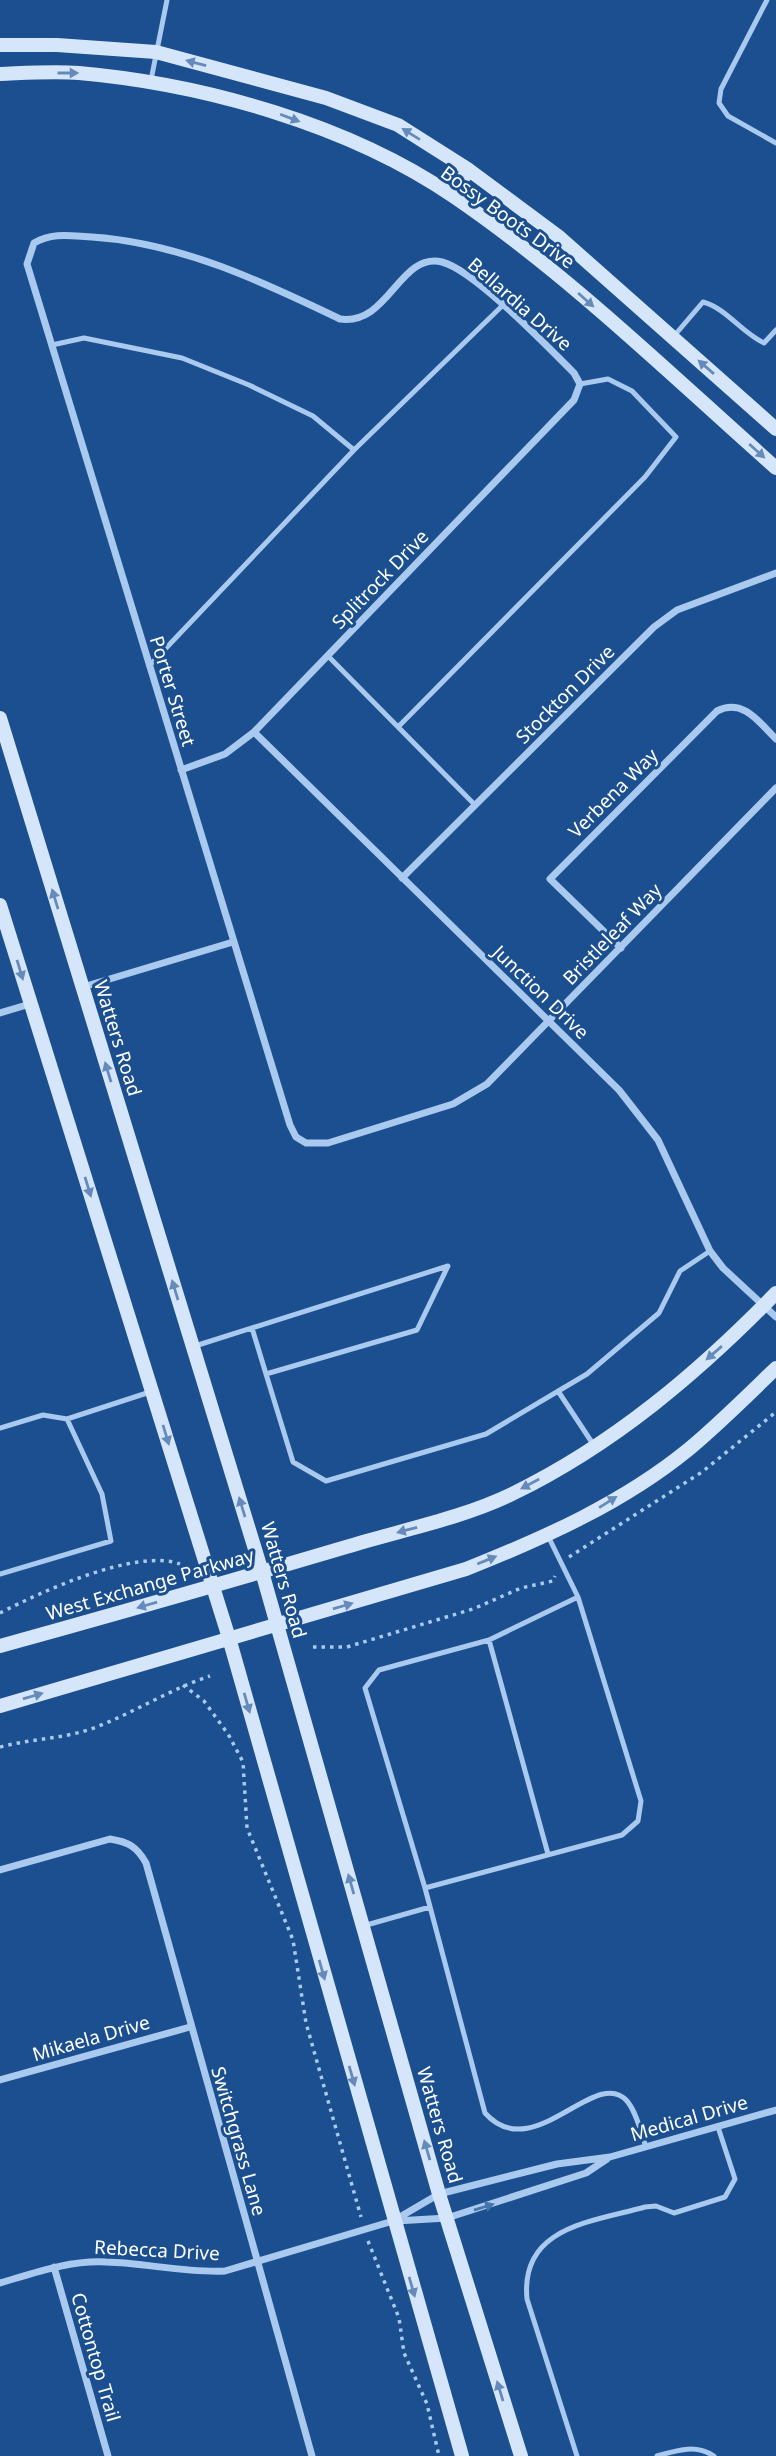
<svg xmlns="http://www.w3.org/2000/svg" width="776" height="2456" font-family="'Noto Sans',sans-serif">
	<rect width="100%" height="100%" fill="#1b4f8f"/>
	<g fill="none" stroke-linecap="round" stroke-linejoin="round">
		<path stroke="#a9c9ee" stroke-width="3.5" stroke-dasharray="3.5 5" stroke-linecap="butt" d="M 569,1557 L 702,1472 L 776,1412
			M 0,1613 C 41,1592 135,1548 180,1564
			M 313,1647 L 347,1647 L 473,1609 L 521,1588 L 553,1581 L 555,1576
			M 183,1685 L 204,1701 L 228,1734 L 243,1762 L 247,1828 L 293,1940 L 306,2023 L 361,2217
			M 0,1747 C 30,1739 61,1739 91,1729 C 132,1714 168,1690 210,1676
			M 368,2241 L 399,2318 L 404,2353 L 427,2404 L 439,2456"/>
		<path stroke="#a9c9ee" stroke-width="5" d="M 767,0 L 721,89 L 719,103 L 728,116 L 776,143
			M 151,80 L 167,0
			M 674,336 L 703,302 C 726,308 742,333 764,343 L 776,330
			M 52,345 L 84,338 L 182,358 L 249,385 L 313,416 L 354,450
			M 328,656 L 475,805
			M 149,666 L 354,450 L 503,305
			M 398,727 L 645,477 L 676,437 L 632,391 L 608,379 L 580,384
			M 195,1346 L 448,1266 L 417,1330 L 266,1374 L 252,1328
			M 266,1374 L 293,1462 L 326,1481 L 486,1434 L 587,1374 L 659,1313 L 680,1271 L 710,1251
			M 558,1391 L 593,1444
			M 67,1419 L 150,1392
			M 0,1428 L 43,1415 L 67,1419 L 102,1494 L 111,1541 L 0,1574
			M 548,1536 L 578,1597 L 489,1640 L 379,1670 L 365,1688 L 425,1888 L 485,2113 C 533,2167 596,2065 627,2101 C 637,2113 641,2133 646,2147
			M 489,1640 L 548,1854
			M 425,1888 L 622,1835 L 638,1821 L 641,1801 L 578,1597
			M 363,1926 L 430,1907
			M 577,2456 L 527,2299 C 520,2227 591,2222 645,2207 L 656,2206 L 674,2213 L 725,2197 L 735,2179 L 718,2127
			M 657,2456 C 678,2450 695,2444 714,2456"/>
		<path stroke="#a9c9ee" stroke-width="7" d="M 254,732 L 619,1090 L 658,1140 L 710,1251 L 723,1268 L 776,1317
			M 181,770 L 225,754 L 254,732 L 574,400 L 580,384 L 574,373 C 548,347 474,270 442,262 C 399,252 389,326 340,319 C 261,281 181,243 92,237 C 71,236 53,232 34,243 L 27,264 L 290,1125 L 296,1137 L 306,1143 L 328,1143 L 453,1104 L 487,1084 L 776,788
			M 402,878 L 654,627 L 677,610 L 776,573
			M 621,948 L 550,879 L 717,711 C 743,698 759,722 776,739
			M 83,987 L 233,942
			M 0,1013 L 30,1004
			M 0,1870 L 110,1839 C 129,1842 137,1847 146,1863 L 312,2456
			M 0,2080 L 190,2027
			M 396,2221 L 447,2218 L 586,2173 L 607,2159
			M 54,2267 L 108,2456
			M 0,2283 C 34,2273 70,2260 106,2262 C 146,2263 185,2273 225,2271 L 393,2221 L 439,2194 L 557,2164 L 610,2157 L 776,2110"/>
		<path stroke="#d6e6fa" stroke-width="14" d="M 0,45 L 57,45 L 156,52 L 326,98 L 398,125 L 469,170 L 558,236 L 776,429
			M 0,74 C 26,73 53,71 79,73 C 204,84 349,125 453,196 C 569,275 671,375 776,468
			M 451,194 L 469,170
			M 0,718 L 262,1572 L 439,2194 L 521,2456
			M 0,905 L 229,1638 L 462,2456
			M 0,1646 C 116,1614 231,1581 346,1547 C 401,1530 460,1519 512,1494 C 613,1445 698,1373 776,1293
			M 0,1706 L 466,1569 C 544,1538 623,1503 689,1449 C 719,1424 747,1396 776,1368"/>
	</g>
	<defs><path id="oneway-solid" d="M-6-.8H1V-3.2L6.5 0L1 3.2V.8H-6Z" transform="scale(1.75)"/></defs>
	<g fill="#668bba">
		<use href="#oneway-solid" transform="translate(196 63) rotate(-165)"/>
		<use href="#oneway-solid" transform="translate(68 73)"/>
		<use href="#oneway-solid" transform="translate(290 118) rotate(21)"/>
		<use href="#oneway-solid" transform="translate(411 134) rotate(-148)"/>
		<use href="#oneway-solid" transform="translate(586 300) rotate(42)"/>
		<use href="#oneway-solid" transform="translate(706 367) rotate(-139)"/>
		<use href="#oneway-solid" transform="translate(757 451) rotate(42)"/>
		<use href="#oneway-solid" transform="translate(55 899) rotate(-107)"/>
		<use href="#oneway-solid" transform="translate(20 970) rotate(73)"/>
		<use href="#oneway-solid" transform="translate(108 1072) rotate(-107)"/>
		<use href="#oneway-solid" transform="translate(88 1187) rotate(73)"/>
		<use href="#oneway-solid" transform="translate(175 1290) rotate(-107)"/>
		<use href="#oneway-solid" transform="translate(714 1353) rotate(139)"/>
		<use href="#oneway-solid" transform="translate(166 1435) rotate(73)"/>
		<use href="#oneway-solid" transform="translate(530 1484) rotate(152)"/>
		<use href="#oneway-solid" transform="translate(608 1502) rotate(-32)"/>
		<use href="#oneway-solid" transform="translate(242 1507) rotate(-107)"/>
		<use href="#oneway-solid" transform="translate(407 1530) rotate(165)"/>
		<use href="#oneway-solid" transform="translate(487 1560) rotate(-22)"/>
		<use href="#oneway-solid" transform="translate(147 1605) rotate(164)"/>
		<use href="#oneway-solid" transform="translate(343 1606) rotate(-16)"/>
		<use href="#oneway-solid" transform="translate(33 1696) rotate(-16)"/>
		<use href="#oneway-solid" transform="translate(247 1703) rotate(74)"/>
		<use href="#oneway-solid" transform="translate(351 1884) rotate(-106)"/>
		<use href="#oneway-solid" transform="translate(322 1970) rotate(74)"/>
		<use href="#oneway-solid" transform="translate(352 2076) rotate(74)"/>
		<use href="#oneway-solid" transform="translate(427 2150) rotate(-106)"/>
		<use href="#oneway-solid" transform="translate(412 2287) rotate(74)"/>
		<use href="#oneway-solid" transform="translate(500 2391) rotate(-107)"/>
	</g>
	<use fill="#4674ac" href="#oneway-solid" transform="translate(484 2207) rotate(-17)"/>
	<g text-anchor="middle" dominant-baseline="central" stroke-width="6" stroke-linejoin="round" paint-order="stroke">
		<g font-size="19" fill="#fff" stroke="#1b4f8f">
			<text transform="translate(508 217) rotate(36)">Bossy Boots Drive</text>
			<text transform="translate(520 304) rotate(41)">Bellardia Drive</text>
			<text transform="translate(380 579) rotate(-46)">Splitrock Drive</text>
			<text transform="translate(173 691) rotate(73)">Porter Street</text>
			<text transform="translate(565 694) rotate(-45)">Stockton Drive</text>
			<text transform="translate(613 793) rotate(-45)">Verbena Way</text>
			<text transform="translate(612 934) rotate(-46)">Bristleleaf Way</text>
			<text transform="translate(541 992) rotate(44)">Junction Drive</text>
			<text transform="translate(118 1038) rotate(73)">Watters Road</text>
			<text transform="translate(284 1580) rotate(74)">Watters Road</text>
			<text transform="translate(150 1584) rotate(-16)">West Exchange Parkway</text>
			<text transform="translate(91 2038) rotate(-16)">Mikaela Drive</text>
			<text transform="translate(689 2118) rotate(-16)">Medical Drive</text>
			<text transform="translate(440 2125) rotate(74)">Watters Road</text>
			<text transform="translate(239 2141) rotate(74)">Switchgrass Lane</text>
			<text transform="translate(157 2250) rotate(3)">Rebecca Drive</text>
			<text transform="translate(96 2357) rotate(74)">Cottontop Trail</text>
		</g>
	</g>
</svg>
